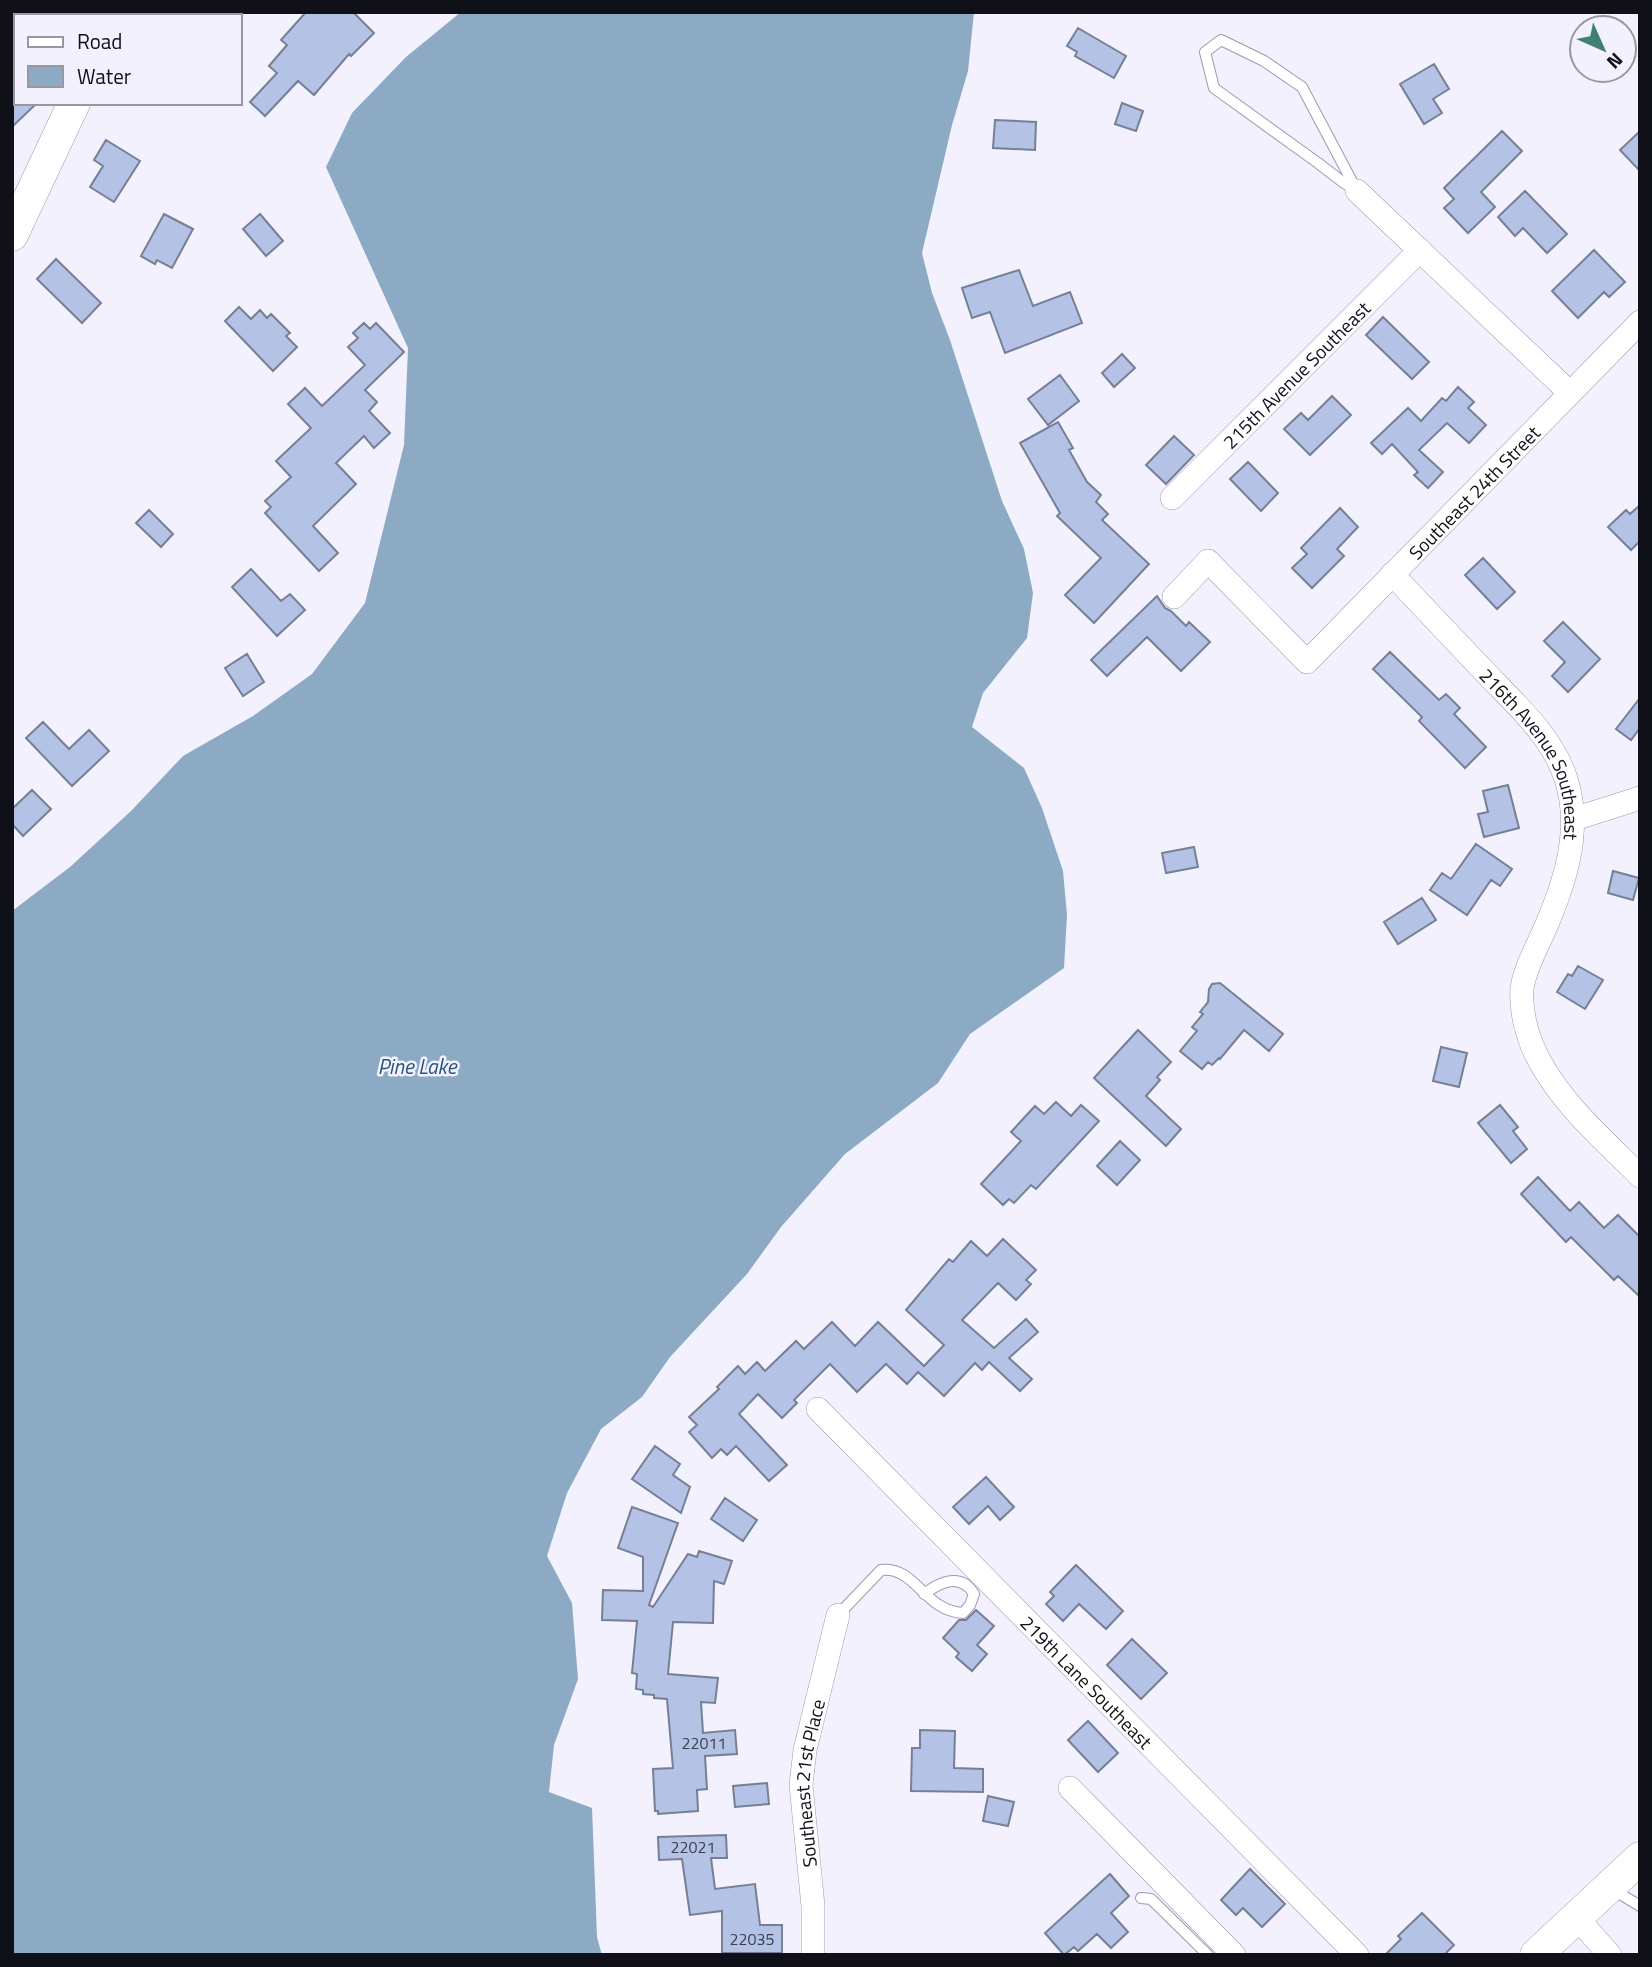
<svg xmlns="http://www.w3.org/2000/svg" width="1652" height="1967" font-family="'Titillium Web',sans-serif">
	<rect width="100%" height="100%" fill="#f2f1fd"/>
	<path fill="#8caac4" d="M 461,12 L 974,12 L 968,71 L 952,125 L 922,253 L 932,293 L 950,340 L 1002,501 L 1024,549 L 1033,593 L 1027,638 L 983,693 L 972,727 L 1024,768 L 1042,808 L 1063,871 L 1067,915 L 1064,968 L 970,1034 L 938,1083 L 845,1154 L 781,1227 L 747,1274 L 670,1357 L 642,1397 L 601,1429 L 567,1493 L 547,1556 L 572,1603 L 578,1679 L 554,1745 L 549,1792 L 592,1808 L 597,1937 L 602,1955 L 12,1955 L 12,911 L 70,867 L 131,811 L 183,756 L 253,716 L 312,674 L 365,603 L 404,445 L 408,348 L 326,167 L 352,113 L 406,57 Z"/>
	<path fill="#b4c3e5" stroke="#757f96" stroke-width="2" d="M 306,12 L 353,12 L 374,33 L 351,56 L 349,54 L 314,95 L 298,81 L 265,116 L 250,102 L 277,73 L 269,66 L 287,45 L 281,40 Z
		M 1078,28 L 1126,56 L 1114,78 L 1075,56 L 1077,52 L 1067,46 Z
		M 1434,64 L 1449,89 L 1433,99 L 1442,113 L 1424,124 L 1400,84 Z
		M 12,103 L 37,103 L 12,127 Z
		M 1122,103 L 1143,111 L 1136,131 L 1115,124 Z
		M 995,120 L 1036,122 L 1035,150 L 993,148 Z
		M 1502,131 L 1522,151 L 1481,192 L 1495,207 L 1468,233 L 1444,208 L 1454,199 L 1444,188 Z
		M 1640,131 L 1640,171 L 1620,150 Z
		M 106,140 L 140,161 L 114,202 L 90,187 L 103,166 L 94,160 Z
		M 1525,191 L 1567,234 L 1547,253 L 1523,228 L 1515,236 L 1498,217 Z
		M 164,214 L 193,229 L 172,268 L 157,260 L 155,264 L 141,256 Z
		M 260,214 L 283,241 L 266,256 L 243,229 Z
		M 1594,250 L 1625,282 L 1609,297 L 1604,292 L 1578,318 L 1552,291 Z
		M 56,259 L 101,303 L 82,323 L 37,279 Z
		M 1019,270 L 1033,306 L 1070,292 L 1082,323 L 1005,353 L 990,312 L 972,318 L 962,288 Z
		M 239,307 L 251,319 L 260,310 L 267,318 L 271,314 L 290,333 L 286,336 L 297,347 L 273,371 L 225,321 Z
		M 1383,317 L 1429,362 L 1412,379 L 1366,335 Z
		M 364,323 L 370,329 L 376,323 L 404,352 L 365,390 L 377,402 L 369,411 L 390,433 L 374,448 L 364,436 L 336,463 L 356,484 L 313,526 L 338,553 L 319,571 L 265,513 L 271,507 L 265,501 L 291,477 L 276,461 L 311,428 L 288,404 L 305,388 L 322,406 L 365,365 L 348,347 L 358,338 L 353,333 Z
		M 1122,354 L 1135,368 L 1114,387 L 1102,373 Z
		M 1060,375 L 1079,401 L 1048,425 L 1028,399 Z
		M 1458,387 L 1474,402 L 1468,408 L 1486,425 L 1469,443 L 1447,423 L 1419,450 L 1443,472 L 1428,488 L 1414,475 L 1418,472 L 1392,444 L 1382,454 L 1371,443 L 1408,408 L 1421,421 L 1442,398 L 1446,401 Z
		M 1332,396 L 1351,415 L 1310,455 L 1284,429 L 1301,413 L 1308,420 Z
		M 1058,422 L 1073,448 L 1069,450 L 1087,482 L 1101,495 L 1096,502 L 1108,514 L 1102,520 L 1149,564 L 1094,623 L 1065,595 L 1101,558 L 1057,516 L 1060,513 L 1020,443 Z
		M 1174,436 L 1194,455 L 1166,484 L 1146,465 Z
		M 1248,462 L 1278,493 L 1261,511 L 1230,479 Z
		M 1640,505 L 1640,541 L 1631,550 L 1608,527 L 1626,510 L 1630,514 Z
		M 1340,508 L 1358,527 L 1337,549 L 1344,556 L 1312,588 L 1292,568 L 1307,554 L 1301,548 Z
		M 149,510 L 173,534 L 161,547 L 136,523 Z
		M 1483,558 L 1515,592 L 1497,609 L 1465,575 Z
		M 251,569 L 281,601 L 290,594 L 305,610 L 277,636 L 232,587 Z
		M 1157,596 L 1165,608 L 1171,611 L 1186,626 L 1189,622 L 1210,642 L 1181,671 L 1147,637 L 1107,676 L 1091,660 Z
		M 1563,622 L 1600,659 L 1568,692 L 1552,676 L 1565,662 L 1544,641 Z
		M 1390,652 L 1439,700 L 1446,694 L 1460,708 L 1454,714 L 1486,747 L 1465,768 L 1419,721 L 1422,717 L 1373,669 Z
		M 247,654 L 264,682 L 243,696 L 225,668 Z
		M 1640,698 L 1640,728 L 1631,740 L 1616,729 Z
		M 43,722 L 69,749 L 89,730 L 109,751 L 72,786 L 26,738 Z
		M 1508,785 L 1519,828 L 1484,837 L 1478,814 L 1488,812 L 1483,791 Z
		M 32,790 L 51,809 L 23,836 L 12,824 L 12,809 Z
		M 1476,844 L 1512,869 L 1500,886 L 1491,880 L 1467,915 L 1430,890 L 1442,873 L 1451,879 Z
		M 1194,847 L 1198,867 L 1166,873 L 1162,853 Z
		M 1613,871 L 1639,878 L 1633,900 L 1608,893 Z
		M 1422,898 L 1436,920 L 1398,944 L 1384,922 Z
		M 1578,966 L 1603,980 L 1585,1009 L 1557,992 L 1568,974 L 1572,976 Z
		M 1220,983 L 1283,1034 L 1269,1051 L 1244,1030 L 1220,1059 L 1219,1058 L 1212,1065 L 1208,1062 L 1202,1069 L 1180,1051 L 1197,1031 L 1192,1027 L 1203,1014 L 1200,1012 L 1208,1002 L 1209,989 L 1212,984 Z
		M 1138,1030 L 1171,1062 L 1157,1077 L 1160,1080 L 1146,1096 L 1181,1129 L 1166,1146 L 1094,1078 Z
		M 1441,1047 L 1467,1053 L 1459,1087 L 1433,1081 Z
		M 1056,1102 L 1071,1116 L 1081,1105 L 1099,1121 L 1036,1189 L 1031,1185 L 1014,1203 L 1009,1199 L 1003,1205 L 981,1184 L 1021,1141 L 1011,1132 L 1035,1106 L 1044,1114 Z
		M 1500,1105 L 1518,1127 L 1513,1131 L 1527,1149 L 1511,1163 L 1478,1123 Z
		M 1120,1141 L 1140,1160 L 1117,1185 L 1097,1166 Z
		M 1538,1177 L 1570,1211 L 1579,1202 L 1604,1228 L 1618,1215 L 1640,1237 L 1640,1297 L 1618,1276 L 1614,1280 L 1571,1237 L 1566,1242 L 1521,1194 Z
		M 1003,1239 L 1036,1270 L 1026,1280 L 1031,1284 L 1016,1300 L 998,1283 L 962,1320 L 994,1348 L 1026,1319 L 1038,1332 L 1009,1358 L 1032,1379 L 1020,1391 L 989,1362 L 982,1370 L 975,1363 L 944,1396 L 918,1372 L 907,1384 L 886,1364 L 857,1392 L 830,1364 L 794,1400 L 797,1403 L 782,1418 L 758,1394 L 739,1414 L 787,1465 L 769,1481 L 736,1446 L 727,1455 L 721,1449 L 712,1458 L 689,1432 L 697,1425 L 689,1417 L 719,1389 L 717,1387 L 738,1366 L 745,1374 L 757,1362 L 765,1371 L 796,1341 L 804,1349 L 832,1322 L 855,1346 L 878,1322 L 924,1366 L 944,1345 L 906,1310 L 949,1259 L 953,1262 L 971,1241 L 987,1256 Z
		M 655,1446 L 680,1464 L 673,1475 L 690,1487 L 681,1513 L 632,1479 Z
		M 986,1477 L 1014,1507 L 1000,1520 L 988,1506 L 969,1524 L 953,1507 Z
		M 725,1498 L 757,1520 L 743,1541 L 711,1519 Z
		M 632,1507 L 678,1523 L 649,1605 L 653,1607 L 688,1554 L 697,1557 L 699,1551 L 732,1561 L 724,1584 L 714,1581 L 713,1623 L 673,1622 L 668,1674 L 718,1678 L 715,1703 L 701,1702 L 703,1733 L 735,1730 L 737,1754 L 705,1756 L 707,1789 L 697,1790 L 698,1811 L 658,1814 L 658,1811 L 655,1811 L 653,1769 L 673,1768 L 667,1699 L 654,1698 L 654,1695 L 643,1694 L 643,1690 L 636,1689 L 637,1674 L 632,1673 L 637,1621 L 602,1620 L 603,1590 L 643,1591 L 643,1557 L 618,1548 Z
		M 1076,1565 L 1123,1611 L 1106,1629 L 1079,1604 L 1063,1621 L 1046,1604 L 1054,1596 L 1050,1592 Z
		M 976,1610 L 994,1626 L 977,1645 L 987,1654 L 972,1671 L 956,1657 L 959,1653 L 943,1638 L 959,1620 L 966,1620 Z
		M 1132,1639 L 1167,1673 L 1141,1699 L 1107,1665 Z
		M 1088,1721 L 1118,1753 L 1098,1772 L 1068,1740 Z
		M 920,1730 L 955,1731 L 954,1768 L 983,1769 L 983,1792 L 911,1791 L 912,1748 L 920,1748 Z
		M 767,1783 L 769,1804 L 735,1807 L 733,1786 Z
		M 988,1796 L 1014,1802 L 1008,1826 L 983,1821 Z
		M 726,1835 L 727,1858 L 711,1858 L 715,1889 L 755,1884 L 760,1925 L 782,1925 L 782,1953 L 722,1953 L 722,1911 L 690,1915 L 682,1859 L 659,1860 L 658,1837 Z
		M 1250,1869 L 1285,1904 L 1262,1927 L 1243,1908 L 1236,1915 L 1221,1900 Z
		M 1110,1874 L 1129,1896 L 1111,1913 L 1128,1932 L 1111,1948 L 1097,1934 L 1078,1951 L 1074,1947 L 1064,1955 L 1045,1933 Z
		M 1422,1913 L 1454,1945 L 1444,1955 L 1385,1955 L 1401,1939 L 1398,1936 Z"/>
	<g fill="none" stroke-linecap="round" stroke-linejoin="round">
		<defs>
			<path id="lane" d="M 1221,40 L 1264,61 L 1302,87 L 1357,191 L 1344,183 L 1318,163 L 1214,88 L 1205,52 Z
				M 838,1615 L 881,1570 C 916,1566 924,1611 963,1613 L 970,1605 L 974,1594 C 961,1572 940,1582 924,1594
				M 1612,1889 L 1640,1906
				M 1141,1898 L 1151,1899 L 1208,1955"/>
			<g id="street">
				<path d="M 1357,191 L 1569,392"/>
				<path id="s1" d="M 1172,498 L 1420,250"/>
				<path id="s2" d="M 1392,574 C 1422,606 1453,638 1483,670 C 1514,703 1552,735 1566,779 C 1583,831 1564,886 1543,933 C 1535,951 1525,969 1522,988 C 1520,1011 1528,1040 1539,1060 C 1563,1105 1604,1140 1640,1176"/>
				<path id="s3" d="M 1174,597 L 1208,561 L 1307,662 L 1640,322"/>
				<path d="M 1574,819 L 1640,798"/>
				<path id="s4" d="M 818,1409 L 1357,1955"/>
				<path d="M 1070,1788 L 1234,1955"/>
				<path d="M 1577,1918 L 1610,1955"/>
				<path id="s5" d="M 813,1955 L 813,1906 L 801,1785 L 805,1750 L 838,1615"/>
			</g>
			<path id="secondary" d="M 115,16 L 117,12
				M 12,235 L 74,103
				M 1536,1955 L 1640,1858"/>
		</defs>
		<use href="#lane" stroke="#9c9ab3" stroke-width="12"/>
		<use href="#street" stroke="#9c9ab3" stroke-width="24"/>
		<use href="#secondary" stroke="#9c9ab3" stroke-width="33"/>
		<use href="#lane" stroke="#fff" stroke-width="10"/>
		<use href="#street" stroke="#fff" stroke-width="23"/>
		<use href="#secondary" stroke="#fff" stroke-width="32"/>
	</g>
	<g text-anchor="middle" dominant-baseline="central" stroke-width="5" stroke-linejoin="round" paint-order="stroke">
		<g font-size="16" fill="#393d4c">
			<text x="704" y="1743">22011</text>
			<text x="693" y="1847">22021</text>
			<text x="752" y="1939">22035</text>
		</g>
		<g font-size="19" fill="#101019" stroke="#f2f1fd">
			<text stroke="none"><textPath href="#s1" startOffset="175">215th Avenue Southeast</textPath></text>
			<text stroke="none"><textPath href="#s3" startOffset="429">Southeast 24th Street</textPath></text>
			<text stroke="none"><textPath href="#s2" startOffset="233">216th Avenue Southeast</textPath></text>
			<text stroke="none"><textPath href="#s4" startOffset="383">219th Lane Southeast</textPath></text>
			<text stroke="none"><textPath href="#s5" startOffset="173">Southeast 21st Place</textPath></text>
		</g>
		<g font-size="21" font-style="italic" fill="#25567b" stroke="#f2f1fd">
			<text x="417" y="1066">Pine Lake</text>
		</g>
	</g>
	<rect width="1652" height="1967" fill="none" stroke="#101019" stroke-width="28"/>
	<rect x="14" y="14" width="228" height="91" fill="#f2f1fd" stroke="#9897a2" stroke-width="2"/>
	<rect x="28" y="37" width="35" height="10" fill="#ffffff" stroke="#9897a2" stroke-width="2"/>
	<text x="77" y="49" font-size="21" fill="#101019">Road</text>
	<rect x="28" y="66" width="35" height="21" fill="#8caac4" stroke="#9897a2" stroke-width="2"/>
	<text x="77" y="84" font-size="21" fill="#101019">Water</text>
	<g transform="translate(1603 49) rotate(135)"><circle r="33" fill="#f2f1fd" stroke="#9897a2" stroke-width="2"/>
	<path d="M0-5L12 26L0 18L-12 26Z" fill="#3e8173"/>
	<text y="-10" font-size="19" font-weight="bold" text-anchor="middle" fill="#101019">N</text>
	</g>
</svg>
